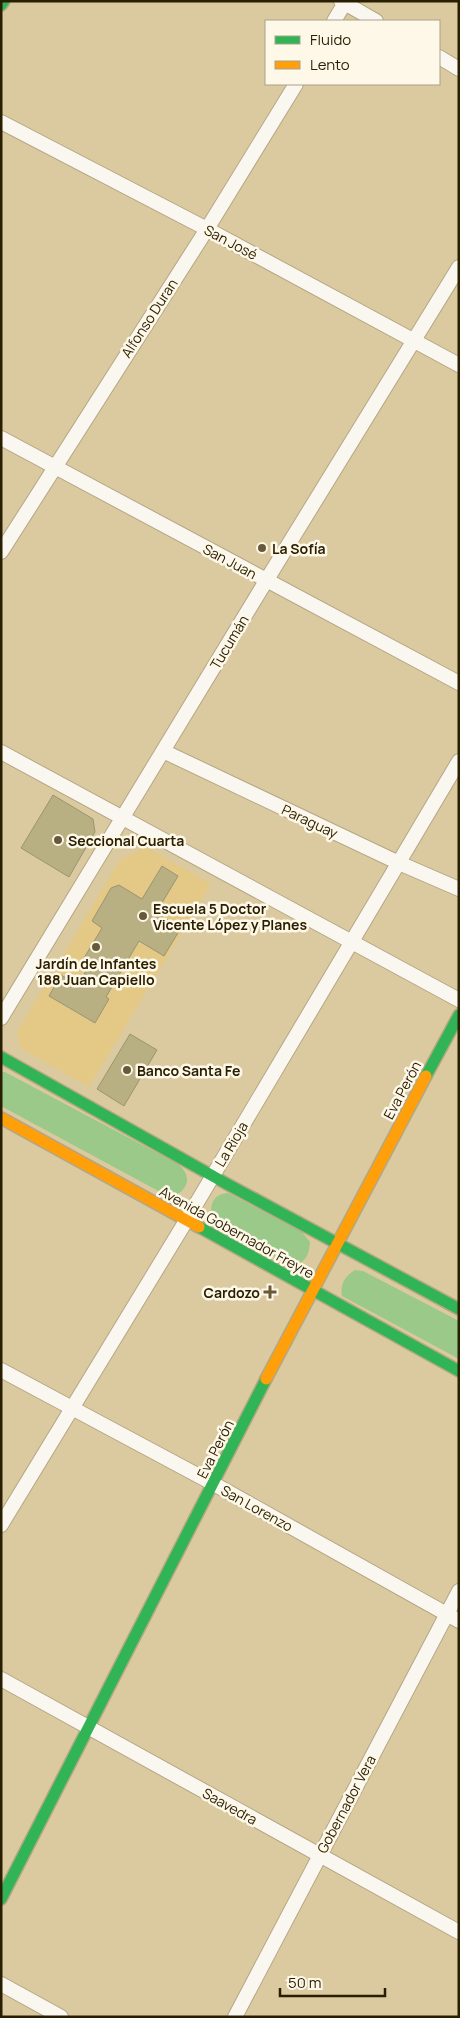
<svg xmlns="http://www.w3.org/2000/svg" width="460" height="2018" font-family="Manrope,sans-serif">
	<rect width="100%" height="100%" fill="#dbca9f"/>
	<path fill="#e4c986" d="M 146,847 L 211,884 L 89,1087 L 20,1048 L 17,1032 L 120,860 Z"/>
	<path fill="#9bc989" d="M 1,1072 L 5,1072 L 178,1164 C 191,1175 190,1187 175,1196 L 162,1193 L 1,1106 Z
		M 228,1193 L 302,1232 L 310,1242 C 309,1254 307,1260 296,1265 L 286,1263 L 217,1224 L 211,1218 C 210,1204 213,1194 228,1193 Z
		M 355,1270 L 363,1271 L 459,1321 L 459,1359 L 342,1296 C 340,1284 345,1276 355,1270 Z"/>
	<path fill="#b8b082" stroke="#9c9471" d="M 53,795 L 93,819 L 95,832 L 69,877 L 21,848 Z
		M 162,866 L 178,876 L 156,913 L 181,928 L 164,956 L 139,941 L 106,997 L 109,999 L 95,1023 L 49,996 L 61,975 L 78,985 L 91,962 L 84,958 L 102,928 L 92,921 L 111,888 L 119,885 L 142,899 Z
		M 130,1034 L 157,1050 L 124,1106 L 97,1089 Z"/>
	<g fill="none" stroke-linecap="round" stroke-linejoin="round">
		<defs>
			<path id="street" d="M 341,1 L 376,21
				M 334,21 L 346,1
				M 439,57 L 459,69
				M 1,122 L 207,229 L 459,365
				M 1,438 L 459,683
				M 1,552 L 207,229 L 296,84
				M 163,751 L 399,863 L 459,889
				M 1,752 L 459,1000
				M 1,1018 L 266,581 L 459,267
				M 1,1370 L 214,1484 L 459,1621
				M 1,1525 L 186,1221 L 459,761
				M 1,1679 L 459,1932
				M 1,1984 L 61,2017
				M 235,2017 L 459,1591"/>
			<path id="fast" d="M 1,5 L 4,1
				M 1,1057 L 227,1184 L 459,1309
				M 426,1076 L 459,1015
				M 199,1227 L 459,1371
				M 1,1899 L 266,1379"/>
			<path id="slow" d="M 1,1118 L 199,1227
				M 266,1379 L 426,1076"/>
		</defs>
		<use href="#street" stroke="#b4a785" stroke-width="16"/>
		<use href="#fast" stroke="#b4a785" stroke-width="14"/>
		<use href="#slow" stroke="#b4a785" stroke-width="14"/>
		<use href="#street" stroke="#faf7f1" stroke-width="14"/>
		<use href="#fast" stroke="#30b455" stroke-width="11"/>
		<use href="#slow" stroke="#ff9f0a" stroke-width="11"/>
	</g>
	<g fill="#685a38" stroke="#fef8e9" stroke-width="2">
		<circle cx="262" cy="548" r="5"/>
		<circle cx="58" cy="840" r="5"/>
		<circle cx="143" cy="916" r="5"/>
		<circle cx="96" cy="947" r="5"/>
		<circle cx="127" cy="1070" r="5"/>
		<path d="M267.5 1284.5h5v5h5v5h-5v5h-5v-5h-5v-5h5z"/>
	</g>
	<g text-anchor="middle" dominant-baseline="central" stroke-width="5" stroke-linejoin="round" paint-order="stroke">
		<g font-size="14" fill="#2a1e00" stroke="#fef8e9">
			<text transform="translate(231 242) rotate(28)">San José</text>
			<text transform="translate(149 318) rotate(-57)">Alfonso Duran</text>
			<text transform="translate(230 561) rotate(28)">San Juan</text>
			<text transform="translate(229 642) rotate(-59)">Tucumán</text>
			<text transform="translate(310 821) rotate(25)">Paraguay</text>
			<text transform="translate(402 1090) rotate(-62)">Eva Perón</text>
			<text transform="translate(231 1144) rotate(-59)">La Rioja</text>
			<text transform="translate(237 1232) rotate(29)">Avenida Gobernador Freyre</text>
			<text transform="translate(215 1449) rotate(-63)">Eva Perón</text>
			<text transform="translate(257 1508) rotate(29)">San Lorenzo</text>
			<text transform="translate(346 1804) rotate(-62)">Gobernador Vera</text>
			<text transform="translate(230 1806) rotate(29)">Saavedra</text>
		</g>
		<g font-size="14" font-weight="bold" fill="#2a1e00" stroke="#fef8e9" text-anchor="start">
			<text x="272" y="548">La Sofía</text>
			<text x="68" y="840">Seccional Cuarta</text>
			<text x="153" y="908">Escuela 5 Doctor<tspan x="153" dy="16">Vicente López y Planes</tspan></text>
			<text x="96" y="963" text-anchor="middle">Jardín de Infantes<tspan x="96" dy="16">188 Juan Capiello</tspan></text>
			<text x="137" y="1070">Banco Santa Fe</text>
			<text x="260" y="1292" text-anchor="end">Cardozo</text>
		</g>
	</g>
	<rect width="460" height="2018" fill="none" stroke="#2a1e00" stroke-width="5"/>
	<rect x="265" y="20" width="175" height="65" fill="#fef8e9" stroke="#a9a18c"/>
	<rect x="275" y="36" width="25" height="8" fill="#30b455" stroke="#a9a18c"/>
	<text x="310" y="45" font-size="15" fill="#2a1e00">Fluido</text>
	<rect x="275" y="61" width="25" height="8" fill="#ff9f0a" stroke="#a9a18c"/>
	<text x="310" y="70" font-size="15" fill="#2a1e00">Lento</text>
	<path d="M280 1988v8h105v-8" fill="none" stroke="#2a1e00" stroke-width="2.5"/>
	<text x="288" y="1988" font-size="15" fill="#2a1e00" stroke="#fef8e9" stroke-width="4" paint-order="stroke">50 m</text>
</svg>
